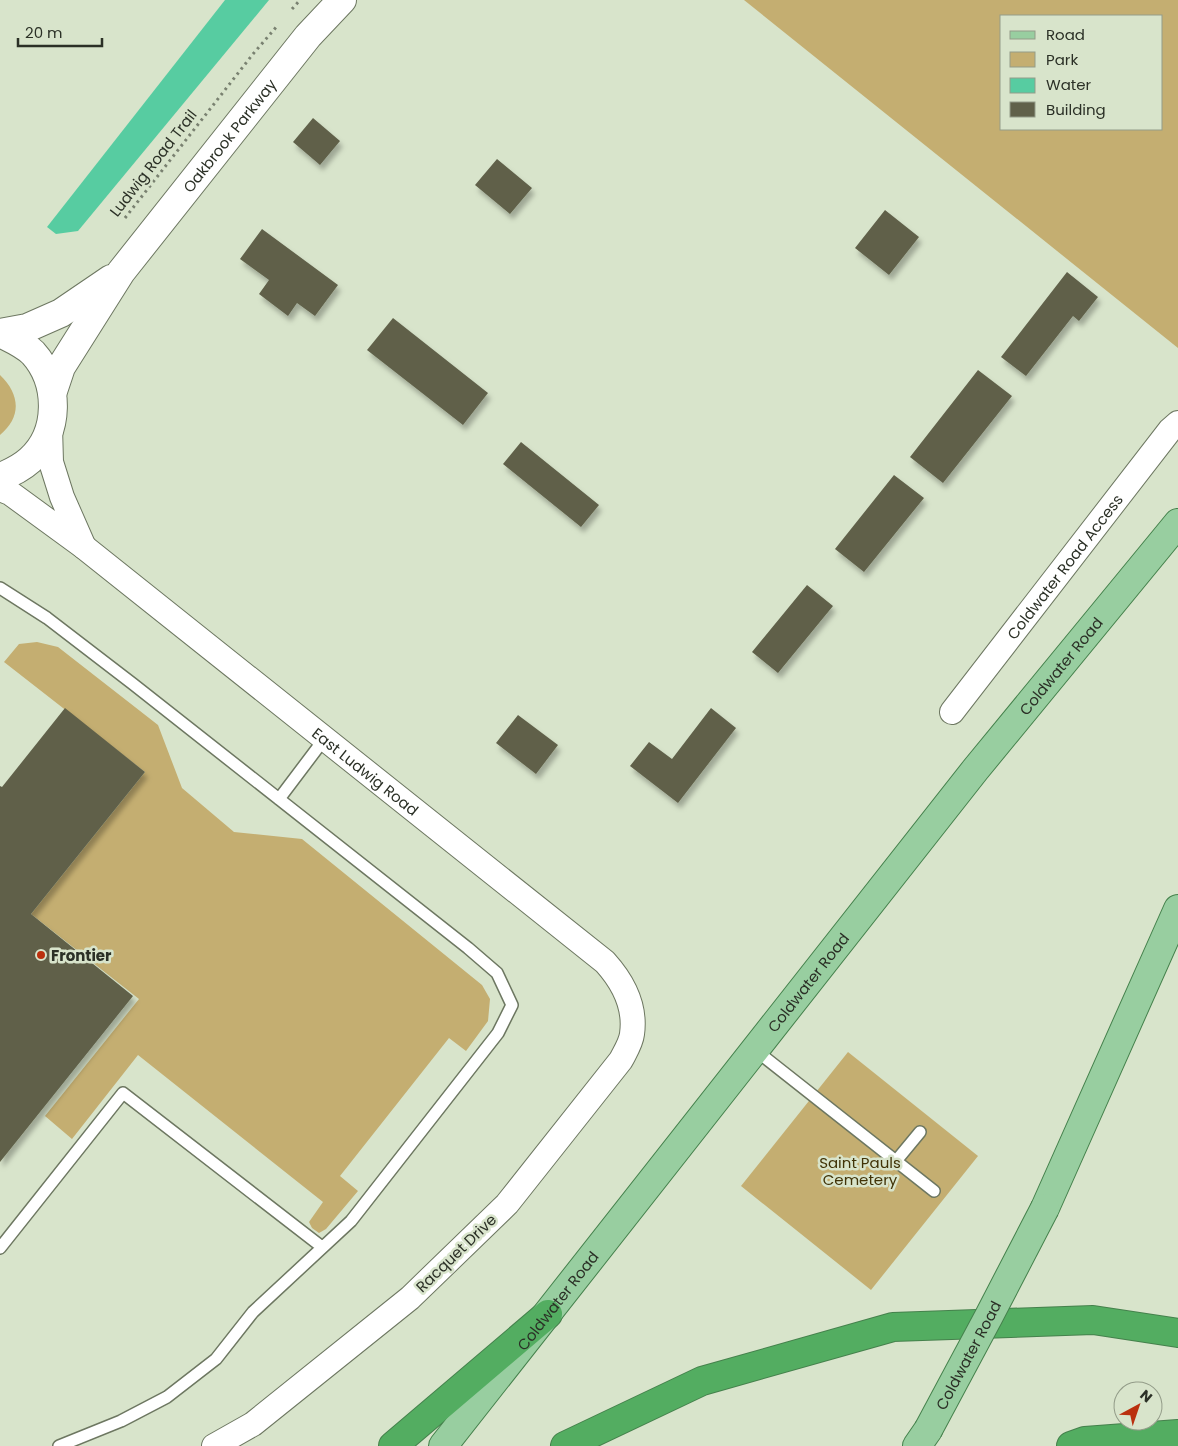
<svg xmlns="http://www.w3.org/2000/svg" width="1178" height="1446" font-family="Poppins,sans-serif">
	<defs>
		<filter id="shadow"><feDropShadow dx="3" dy="5.5" stdDeviation="2.5" flood-color="#0004"/></filter>
	</defs>
	<rect width="100%" height="100%" fill="#d8e4cb"/>
	<path fill="#c4ae71" fill-rule="evenodd" d="M 744,0 L 1178,0 L 1178,348 ZM 1162,16 L 1162,129 L 1002,129 L 1002,16 Z
		M 0,375 C 20,394 22,417 0,435 Z
		M 37,642 L 58,647 L 158,725 L 182,788 L 234,832 L 302,839 L 482,985 L 490,999 L 488,1021 L 466,1051 L 449,1038 L 340,1176 L 358,1191 L 326,1229 L 319,1233 L 312,1228 L 309,1222 L 323,1202 L 138,1055 L 72,1139 L 45,1116 L 139,999 L 31,914 L 145,772 L 4,662 L 19,644 Z
		M 848,1052 L 978,1156 L 871,1290 L 741,1186 Z"/>
	<path fill="#57cca1" d="M 225,0 L 269,0 L 78,231 L 56,234 L 47,227 Z"/>
	<path fill="#60614a" filter="url(#shadow)" d="M 313,118 L 340,141 L 320,165 L 293,142 Z
		M 497,159 L 532,188 L 510,214 L 475,185 Z
		M 885,210 L 919,237 L 889,275 L 855,248 Z
		M 262,229 L 338,285 L 315,316 L 297,303 L 288,316 L 259,294 L 269,280 L 240,259 Z
		M 1067,272 L 1098,297 L 1079,321 L 1073,316 L 1026,376 L 1001,357 Z
		M 393,318 L 488,393 L 463,425 L 367,350 Z
		M 978,370 L 1012,396 L 943,483 L 910,457 Z
		M 521,442 L 599,505 L 581,527 L 503,464 Z
		M 894,475 L 924,498 L 864,572 L 835,549 Z
		M 807,585 L 833,606 L 778,673 L 752,652 Z
		M 65,708 L 145,772 L 31,914 L 133,996 L 0,1162 L 0,786 L 2,787 Z
		M 711,708 L 736,728 L 678,803 L 630,766 L 649,742 L 672,759 Z
		M 518,715 L 558,745 L 536,774 L 496,743 Z"/>
	<g fill="none" stroke-linecap="round" stroke-linejoin="round">
		<defs>
			<path id="lane" d="M 0,588 L 47,618 L 133,684 L 468,948 L 497,973 L 512,1005 L 498,1033 L 351,1221 L 253,1312 L 216,1359 L 167,1397 L 121,1421 L 59,1446
				M 279,799 L 325,738
				M 754,1049 L 934,1191
				M 896,1161 L 920,1132
				M 0,1248 L 123,1093 L 322,1247"/>
			<g id="street">
				<path d="M 0,489 L 10,493 L 84,547 L 62,497 L 51,462 L 50,427"/>
				<path id="s1" d="M 84,547 L 605,962 C 623,982 636,1006 632,1034 C 631,1043 625,1052 621,1060 L 507,1204 L 410,1298 L 253,1424 L 214,1446"/>
				<path id="s2" d="M 952,712 L 1170,430 L 1178,423"/>
			</g>
			<g id="secondary">
				<path d="M 0,333 C 12,339 24,344 33,353 C 60,383 60,433 30,460 C 21,468 11,473 0,477"/>
				<path d="M 0,333 L 27,328 L 61,313 L 111,279"/>
				<path id="s3" d="M 53,391 L 61,367 L 121,272 L 308,36 L 342,0"/>
			</g>
			<g id="primary">
				<path d="M 1045,1208 L 1178,909"/>
				<path id="s4" d="M 443,1446 L 975,770 L 1178,523"/>
				<path d="M 917,1446 L 928,1430"/>
			</g>
			<path id="highway" d="M 393,1446 L 548,1314
				M 565,1446 L 702,1381 L 893,1327 L 1093,1320 L 1178,1333
				M 1071,1446 L 1085,1441 L 1178,1434"/>
		</defs>
		<use href="#lane" stroke="#6d7761" stroke-width="14"/>
		<use href="#street" stroke="#6d7761" stroke-width="26"/>
		<use href="#secondary" stroke="#6d7761" stroke-width="30"/>
		<use href="#primary" stroke="#45814c" stroke-width="30"/>
		<use href="#highway" stroke="#45814c" stroke-width="30"/>
		<path stroke="#798170" stroke-width="3" stroke-dasharray="2.5 4" stroke-linecap="butt" d="M 292,9 L 300,0
			M 125,218 L 253,54 L 278,25"/>
		<use href="#lane" stroke="#fff" stroke-width="11"/>
		<use href="#street" stroke="#fff" stroke-width="24"/>
		<use href="#secondary" stroke="#fff" stroke-width="28"/>
		<use href="#primary" stroke="#98cea0" stroke-width="28"/>
		<use href="#highway" stroke="#53ad61" stroke-width="28"/>
		<defs>
			<g id="primary-bridge">
				<path id="s5" d="M 928,1430 L 989,1316 L 1045,1208"/>
			</g>
		</defs>
		<use href="#primary-bridge" stroke="#45814c" stroke-width="30" stroke-linecap="butt"/>
		<use href="#primary-bridge" stroke="#98cea0" stroke-width="28"/>
	</g>
	<circle fill="#ba300e" stroke="#d8e4cb" stroke-width="2" cx="41" cy="955" r="5"/>
	<g text-anchor="middle" dominant-baseline="central" stroke-width="5" stroke-linejoin="round" paint-order="stroke">
		<g font-size="15" fill="#2b3026" stroke="#d8e4cb">
			<text stroke="none"><textPath href="#s3" startOffset="312">Oakbrook Parkway</textPath></text>
			<text transform="translate(153 163) rotate(-52)">Ludwig Road Trail</text>
			<text stroke="none"><textPath href="#s2" startOffset="184">Coldwater Road Access</textPath></text>
			<text stroke="none"><textPath href="#s4" startOffset="995">Coldwater Road</textPath></text>
			<text stroke="none"><textPath href="#s1" startOffset="360">East Ludwig Road</textPath></text>
			<text stroke="none"><textPath href="#s4" startOffset="590">Coldwater Road</textPath></text>
			<text transform="translate(456 1253) rotate(-44)">Racquet Drive</text>
			<text stroke="none"><textPath href="#s4" startOffset="185">Coldwater Road</textPath></text>
			<text stroke="none"><textPath href="#s5" startOffset="85">Coldwater Road</textPath></text>
		</g>
		<g font-size="15" font-weight="bold" fill="#2b3026" stroke="#d8e4cb" text-anchor="start">
			<text x="51" y="955">Frontier</text>
		</g>
		<g font-size="15" fill="#413307" stroke="#d8e4cb">
			<text x="860" y="1162">Saint Pauls<tspan x="860" dy="17">Cemetery</tspan></text>
		</g>
	</g>
	<rect x="1000" y="15" width="162" height="115" fill="#d8e4cb" stroke="#939c89"/>
	<rect x="1010" y="31" width="25" height="8" fill="#98cea0" stroke="#939c89"/>
	<text x="1046" y="40" font-size="15" fill="#2b3026">Road</text>
	<rect x="1010" y="52" width="25" height="15" fill="#c4ae71" stroke="#939c89"/>
	<text x="1046" y="65" font-size="15" fill="#2b3026">Park</text>
	<rect x="1010" y="78" width="25" height="15" fill="#57cca1" stroke="#939c89"/>
	<text x="1046" y="90" font-size="15" fill="#2b3026">Water</text>
	<rect x="1010" y="102" width="25" height="15" fill="#60614a" stroke="#939c89"/>
	<text x="1046" y="115" font-size="15" fill="#2b3026">Building</text>
	<g transform="translate(1138 1406) rotate(40)"><circle r="24" fill="#d8e4cb" stroke="#939c89"/>
	<path d="M0-4L9 19L0 12L-9 19Z" fill="#ba300e"/>
	<text y="-8" font-size="14" font-weight="bold" text-anchor="middle" fill="#2b3026">N</text>
	</g>
	<path d="M18 38v8h84v-8" fill="none" stroke="#2b3026" stroke-width="2.5"/>
	<text x="25" y="38" font-size="15" fill="#2b3026" stroke="#d8e4cb" stroke-width="4" paint-order="stroke">20 m</text>
</svg>
